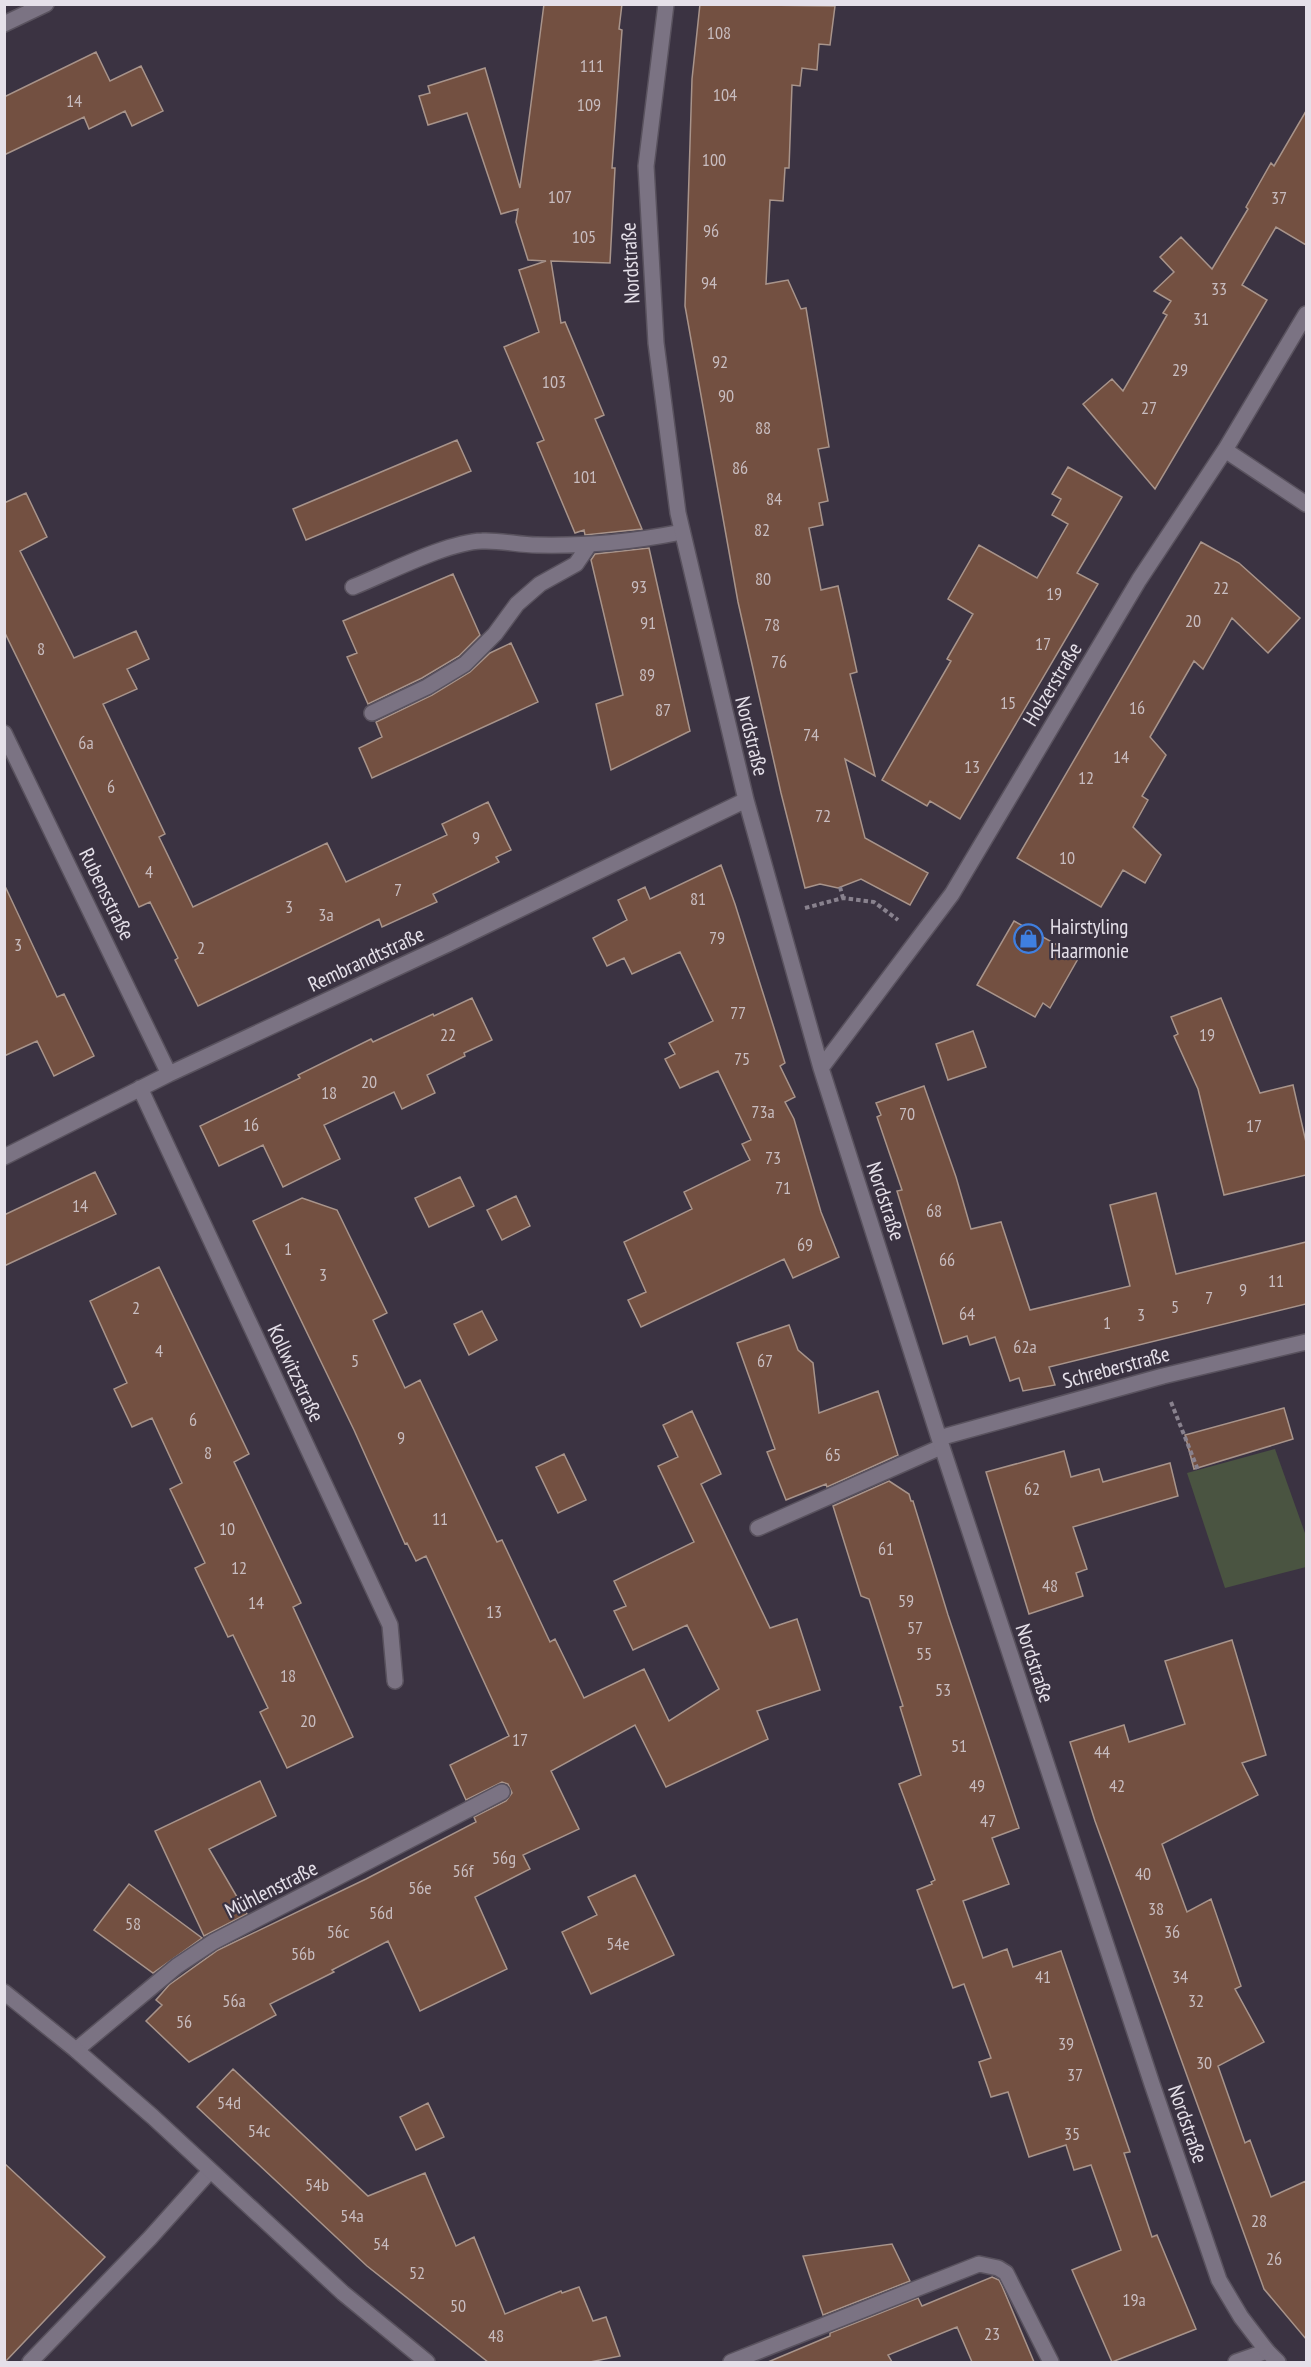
<svg xmlns="http://www.w3.org/2000/svg" width="1311" height="2367" font-family="'PT Sans Narrow',sans-serif">
	<rect width="100%" height="100%" fill="#3b3342"/>
	<path fill="#4a5441" d="M 1275,1449 L 1306,1536 L 1306,1567 L 1225,1588 L 1187,1473 Z"/>
	<path fill="#735041" stroke="#a8948b" stroke-width="1.5" d="M 544,4 L 622,4 L 619,29 L 622,30 L 612,168 L 615,168 L 610,263 L 551,261 L 561,323 L 565,322 L 604,415 L 595,419 L 642,529 L 585,535 L 584,530 L 575,533 L 537,443 L 544,440 L 504,347 L 539,332 L 519,270 L 546,261 L 528,260 L 516,222 L 518,209 L 501,214 L 467,113 L 428,125 L 419,96 L 430,93 L 428,86 L 485,68 L 520,188 Z
		M 700,4 L 835,6 L 830,45 L 819,44 L 817,70 L 802,68 L 800,86 L 792,85 L 789,168 L 785,168 L 783,201 L 770,200 L 766,284 L 788,280 L 801,309 L 806,308 L 829,447 L 818,449 L 828,501 L 819,503 L 823,525 L 809,528 L 821,590 L 838,586 L 857,672 L 850,674 L 875,776 L 845,759 L 865,838 L 928,873 L 910,905 L 861,879 L 838,888 L 820,884 L 805,888 L 781,793 L 738,602 L 685,306 L 692,79 Z
		M 96,52 L 110,81 L 141,66 L 163,111 L 132,126 L 125,111 L 89,129 L 84,117 L 4,155 L 4,97 Z
		M 1306,111 L 1306,245 L 1276,227 L 1242,285 L 1267,300 L 1155,489 L 1083,404 L 1112,379 L 1123,391 L 1167,315 L 1163,313 L 1171,301 L 1154,291 L 1174,272 L 1160,257 L 1181,237 L 1212,269 L 1248,209 L 1246,207 L 1271,163 L 1274,166 Z
		M 457,440 L 471,471 L 306,540 L 293,509 Z
		M 1068,467 L 1122,497 L 1077,573 L 1098,584 L 960,819 L 930,801 L 927,806 L 882,780 L 951,661 L 947,659 L 973,614 L 948,599 L 979,545 L 1037,578 L 1068,524 L 1052,515 L 1061,499 L 1052,494 Z
		M 26,493 L 47,537 L 20,551 L 74,658 L 136,631 L 149,659 L 127,669 L 137,689 L 103,704 L 165,834 L 159,837 L 193,907 L 327,843 L 346,882 L 447,835 L 442,824 L 488,802 L 511,850 L 496,857 L 499,862 L 433,894 L 437,902 L 382,927 L 379,919 L 198,1006 L 175,960 L 178,958 L 150,902 L 139,907 L 4,631 L 4,503 Z
		M 1201,542 L 1239,563 L 1300,618 L 1268,653 L 1232,618 L 1203,669 L 1194,661 L 1150,737 L 1166,755 L 1142,796 L 1148,800 L 1133,827 L 1161,855 L 1145,883 L 1123,870 L 1101,907 L 1017,858 Z
		M 649,548 L 690,731 L 611,770 L 596,704 L 623,695 L 591,560 L 595,554 Z
		M 453,574 L 480,635 L 459,656 L 422,678 L 368,704 L 347,657 L 357,653 L 343,621 Z
		M 511,643 L 538,702 L 372,778 L 359,748 L 382,737 L 376,722 L 432,695 L 470,672 L 490,653 Z
		M 721,865 L 735,904 L 785,1063 L 780,1066 L 795,1097 L 785,1102 L 794,1119 L 821,1212 L 839,1257 L 793,1278 L 784,1259 L 641,1327 L 628,1300 L 646,1292 L 624,1242 L 692,1209 L 684,1192 L 750,1160 L 742,1144 L 751,1140 L 718,1071 L 680,1088 L 665,1059 L 675,1054 L 669,1043 L 713,1021 L 680,952 L 632,974 L 624,958 L 607,966 L 593,938 L 627,920 L 618,900 L 645,887 L 650,899 Z
		M 4,884 L 57,997 L 64,994 L 94,1056 L 54,1076 L 37,1041 L 4,1056 Z
		M 1014,921 L 1079,957 L 1050,1008 L 1043,1003 L 1035,1017 L 977,985 Z
		M 472,998 L 492,1040 L 464,1053 L 465,1056 L 427,1075 L 435,1093 L 402,1109 L 394,1092 L 324,1125 L 340,1159 L 283,1187 L 263,1145 L 219,1166 L 200,1126 L 300,1078 L 298,1075 L 371,1039 L 373,1042 L 433,1014 L 434,1016 Z
		M 1221,998 L 1260,1093 L 1293,1085 L 1306,1142 L 1306,1175 L 1224,1195 L 1198,1089 L 1174,1036 L 1178,1034 L 1171,1017 Z
		M 973,1031 L 986,1067 L 948,1080 L 936,1044 Z
		M 924,1086 L 956,1177 L 971,1229 L 1001,1222 L 1030,1310 L 1130,1286 L 1110,1205 L 1156,1193 L 1176,1274 L 1306,1242 L 1306,1304 L 1049,1367 L 1055,1385 L 1023,1391 L 1019,1378 L 1010,1381 L 995,1337 L 970,1345 L 967,1336 L 943,1344 L 897,1191 L 902,1190 L 877,1117 L 881,1115 L 876,1103 Z
		M 95,1172 L 116,1214 L 4,1266 L 4,1215 Z
		M 460,1177 L 474,1206 L 429,1227 L 415,1198 Z
		M 516,1196 L 530,1226 L 502,1240 L 487,1210 Z
		M 302,1198 L 337,1210 L 387,1313 L 373,1320 L 405,1388 L 420,1380 L 497,1542 L 502,1540 L 550,1642 L 555,1639 L 584,1698 L 644,1669 L 669,1721 L 719,1689 L 687,1625 L 633,1650 L 614,1611 L 626,1606 L 614,1581 L 694,1542 L 658,1466 L 678,1457 L 663,1425 L 692,1411 L 721,1474 L 701,1484 L 770,1628 L 797,1619 L 820,1690 L 757,1711 L 768,1739 L 666,1787 L 635,1725 L 551,1771 L 579,1829 L 523,1855 L 530,1869 L 475,1897 L 507,1969 L 420,2011 L 388,1941 L 332,1970 L 334,1972 L 270,2004 L 276,2015 L 189,2062 L 146,2021 L 162,2005 L 156,2000 L 169,1985 L 218,1950 L 366,1879 L 476,1822 L 474,1817 L 506,1801 L 512,1793 L 508,1784 L 502,1782 L 466,1800 L 450,1765 L 509,1736 L 426,1556 L 416,1561 L 407,1543 L 405,1544 L 354,1430 L 253,1221 Z
		M 159,1267 L 249,1454 L 234,1462 L 301,1603 L 293,1607 L 353,1737 L 287,1768 L 260,1712 L 268,1708 L 233,1635 L 228,1637 L 195,1568 L 205,1563 L 170,1489 L 182,1483 L 152,1418 L 132,1427 L 114,1389 L 127,1383 L 90,1301 Z
		M 482,1311 L 497,1340 L 469,1355 L 454,1324 Z
		M 789,1325 L 798,1350 L 813,1363 L 819,1413 L 878,1391 L 898,1455 L 827,1487 L 826,1484 L 786,1500 L 767,1452 L 775,1449 L 737,1343 Z
		M 1284,1408 L 1293,1439 L 1194,1469 L 1185,1435 Z
		M 1064,1451 L 1071,1477 L 1099,1469 L 1103,1482 L 1170,1463 L 1178,1496 L 1073,1527 L 1087,1569 L 1076,1573 L 1083,1596 L 1029,1614 L 986,1472 Z
		M 564,1454 L 586,1500 L 558,1513 L 536,1467 Z
		M 889,1481 L 909,1494 L 911,1501 L 913,1501 L 948,1615 L 1019,1828 L 992,1838 L 1009,1884 L 963,1901 L 983,1958 L 1007,1949 L 1013,1967 L 1061,1951 L 1130,2152 L 1124,2153 L 1152,2237 L 1157,2235 L 1196,2329 L 1112,2362 L 1072,2270 L 1121,2250 L 1091,2165 L 1074,2170 L 1066,2145 L 1029,2157 L 1008,2092 L 991,2097 L 979,2062 L 991,2058 L 964,1984 L 953,1988 L 917,1890 L 932,1884 L 931,1882 L 935,1880 L 899,1784 L 921,1775 L 900,1707 L 903,1706 L 877,1624 L 869,1599 L 861,1596 L 833,1506 Z
		M 1232,1640 L 1266,1755 L 1242,1763 L 1258,1795 L 1162,1844 L 1187,1912 L 1211,1899 L 1241,1986 L 1235,1989 L 1264,2042 L 1218,2066 L 1245,2143 L 1250,2140 L 1271,2197 L 1306,2181 L 1306,2339 L 1264,2289 L 1095,1821 L 1070,1742 L 1124,1725 L 1129,1742 L 1185,1724 L 1165,1661 Z
		M 260,1781 L 276,1816 L 209,1849 L 247,1914 L 204,1936 L 155,1831 Z
		M 635,1875 L 674,1955 L 591,1994 L 562,1932 L 597,1915 L 588,1897 Z
		M 129,1884 L 202,1938 L 153,1973 L 94,1930 Z
		M 233,2069 L 368,2196 L 425,2173 L 456,2246 L 474,2237 L 505,2314 L 561,2291 L 562,2293 L 579,2287 L 593,2321 L 606,2317 L 620,2356 L 590,2362 L 488,2362 L 367,2266 L 197,2107 Z
		M 428,2103 L 444,2137 L 416,2150 L 400,2117 Z
		M 4,2163 L 105,2257 L 5,2362 L 4,2362 Z
		M 892,2244 L 910,2281 L 823,2315 L 803,2256 Z
		M 992,2277 L 999,2280 L 1002,2286 L 1034,2362 L 972,2362 L 957,2327 L 888,2355 L 892,2362 L 768,2362 L 830,2336 L 830,2333 L 918,2298 L 922,2306 Z"/>
	<g fill="none" stroke-linecap="round" stroke-linejoin="round">
		<defs>
			<path id="service" d="M 353,587 C 388,573 447,542 482,541 C 500,540 519,545 537,545 C 590,546 631,542 682,532
				M 372,713 L 427,687 L 465,664 L 495,634 L 517,604 L 540,584 L 576,564 L 589,545
				M 758,1528 L 941,1447
				M 76,2050 L 177,1966 L 213,1942 L 502,1792
				M 30,2362 L 150,2238 L 210,2171
				M 731,2362 L 979,2264 L 998,2268 L 1006,2273 L 1051,2362
				M 1236,2362 L 1267,2351"/>
			<path id="minor" d="M 666,4 L 646,166 L 656,343 L 678,513 L 746,800 L 821,1068 L 939,1438 L 1152,2084 L 1219,2280 L 1241,2317 L 1267,2351 L 1278,2362
				M 4,24 L 46,4
				M 1225,450 L 1306,504
				M 4,733 L 169,1074
				M 821,1068 L 952,894 L 1139,580 L 1225,450 L 1306,314
				M 140,1088 L 390,1625 L 395,1681
				M 4,1157 L 169,1074 L 448,944 L 746,800
				M 939,1438 L 1163,1376 L 1306,1342
				M 4,1992 L 76,2050 L 153,2117 L 343,2293 L 427,2362"/>
		</defs>
		<use href="#service" stroke="#59525e" stroke-width="18"/>
		<use href="#minor" stroke="#59525e" stroke-width="18"/>
		<path stroke="#89828e" stroke-width="4" stroke-dasharray="4.5 3" stroke-linecap="butt" d="M 840,887 L 843,898
			M 805,908 L 843,898 L 874,902 L 898,920
			M 1171,1402 L 1198,1470"/>
		<use href="#service" stroke="#7b7383" stroke-width="15"/>
		<use href="#minor" stroke="#7b7383" stroke-width="15"/>
	</g>
	<defs>
		<symbol id="shop-ring" viewBox="-11 -11 22 22"><circle r="9.5" fill="#3b3342" stroke="#3f7fe0" stroke-width="1.5"/><path d="M-5-2.5h2.3a2.7 3.5 0 0 1 5.4 0H5L5.5 6h-11ZM-1.5-2.5h3a1.5 2.3 0 0 0-3 0Z" fill="#3f7fe0"/></symbol>
	</defs>
	<g fill-rule="evenodd">
		<use href="#shop-ring" x="1012" y="922" width="33" height="33"/>
	</g>
	<g text-anchor="middle" dominant-baseline="central" stroke-width="4.5" stroke-linejoin="round" paint-order="stroke">
		<g font-size="18" fill="#c8bcbf">
			<text x="719" y="32">108</text>
			<text x="592" y="65">111</text>
			<text x="725" y="94">104</text>
			<text x="74" y="100">14</text>
			<text x="589" y="104">109</text>
			<text x="714" y="159">100</text>
			<text x="560" y="196">107</text>
			<text x="1279" y="197">37</text>
			<text x="711" y="230">96</text>
			<text x="584" y="236">105</text>
			<text x="709" y="282">94</text>
			<text x="1219" y="288">33</text>
			<text x="1201" y="318">31</text>
			<text x="720" y="361">92</text>
			<text x="1180" y="369">29</text>
			<text x="554" y="381">103</text>
			<text x="726" y="395">90</text>
			<text x="1149" y="407">27</text>
			<text x="763" y="427">88</text>
			<text x="740" y="467">86</text>
			<text x="585" y="476">101</text>
			<text x="774" y="498">84</text>
			<text x="762" y="529">82</text>
			<text x="763" y="578">80</text>
			<text x="639" y="586">93</text>
			<text x="1221" y="587">22</text>
			<text x="1054" y="593">19</text>
			<text x="1193" y="620">20</text>
			<text x="648" y="622">91</text>
			<text x="772" y="624">78</text>
			<text x="1043" y="643">17</text>
			<text x="41" y="648">8</text>
			<text x="779" y="661">76</text>
			<text x="647" y="674">89</text>
			<text x="1008" y="702">15</text>
			<text x="1137" y="707">16</text>
			<text x="663" y="709">87</text>
			<text x="811" y="734">74</text>
			<text x="86" y="742">6a</text>
			<text x="1121" y="756">14</text>
			<text x="972" y="766">13</text>
			<text x="1086" y="777">12</text>
			<text x="111" y="786">6</text>
			<text x="823" y="815">72</text>
			<text x="476" y="837">9</text>
			<text x="1067" y="857">10</text>
			<text x="149" y="871">4</text>
			<text x="398" y="889">7</text>
			<text x="698" y="898">81</text>
			<text x="289" y="906">3</text>
			<text x="326" y="914">3a</text>
			<text x="717" y="937">79</text>
			<text x="18" y="944">3</text>
			<text x="201" y="947">2</text>
			<text x="738" y="1012">77</text>
			<text x="448" y="1034">22</text>
			<text x="1207" y="1034">19</text>
			<text x="742" y="1058">75</text>
			<text x="369" y="1081">20</text>
			<text x="329" y="1092">18</text>
			<text x="763" y="1111">73a</text>
			<text x="907" y="1113">70</text>
			<text x="251" y="1124">16</text>
			<text x="1254" y="1125">17</text>
			<text x="773" y="1157">73</text>
			<text x="783" y="1187">71</text>
			<text x="80" y="1205">14</text>
			<text x="934" y="1210">68</text>
			<text x="805" y="1244">69</text>
			<text x="288" y="1248">1</text>
			<text x="947" y="1259">66</text>
			<text x="323" y="1274">3</text>
			<text x="1276" y="1280">11</text>
			<text x="1243" y="1289">9</text>
			<text x="1209" y="1297">7</text>
			<text x="1175" y="1306">5</text>
			<text x="136" y="1307">2</text>
			<text x="967" y="1313">64</text>
			<text x="1141" y="1314">3</text>
			<text x="1107" y="1322">1</text>
			<text x="1025" y="1346">62a</text>
			<text x="159" y="1350">4</text>
			<text x="355" y="1360">5</text>
			<text x="765" y="1360">67</text>
			<text x="193" y="1419">6</text>
			<text x="401" y="1437">9</text>
			<text x="208" y="1452">8</text>
			<text x="833" y="1454">65</text>
			<text x="1032" y="1488">62</text>
			<text x="440" y="1518">11</text>
			<text x="227" y="1528">10</text>
			<text x="886" y="1548">61</text>
			<text x="239" y="1567">12</text>
			<text x="1050" y="1585">48</text>
			<text x="906" y="1600">59</text>
			<text x="256" y="1602">14</text>
			<text x="494" y="1611">13</text>
			<text x="915" y="1627">57</text>
			<text x="924" y="1653">55</text>
			<text x="288" y="1675">18</text>
			<text x="943" y="1689">53</text>
			<text x="308" y="1720">20</text>
			<text x="520" y="1739">17</text>
			<text x="959" y="1745">51</text>
			<text x="1102" y="1751">44</text>
			<text x="977" y="1785">49</text>
			<text x="1117" y="1785">42</text>
			<text x="988" y="1820">47</text>
			<text x="504" y="1857">56g</text>
			<text x="463" y="1870">56f</text>
			<text x="1143" y="1873">40</text>
			<text x="420" y="1887">56e</text>
			<text x="1156" y="1908">38</text>
			<text x="381" y="1912">56d</text>
			<text x="133" y="1923">58</text>
			<text x="338" y="1931">56c</text>
			<text x="1172" y="1931">36</text>
			<text x="618" y="1943">54e</text>
			<text x="303" y="1953">56b</text>
			<text x="1043" y="1976">41</text>
			<text x="1180" y="1976">34</text>
			<text x="234" y="2000">56a</text>
			<text x="1196" y="2000">32</text>
			<text x="184" y="2021">56</text>
			<text x="1066" y="2043">39</text>
			<text x="1204" y="2062">30</text>
			<text x="1075" y="2074">37</text>
			<text x="229" y="2102">54d</text>
			<text x="259" y="2130">54c</text>
			<text x="1072" y="2133">35</text>
			<text x="317" y="2184">54b</text>
			<text x="352" y="2215">54a</text>
			<text x="1259" y="2220">28</text>
			<text x="381" y="2243">54</text>
			<text x="1274" y="2258">26</text>
			<text x="417" y="2272">52</text>
			<text x="1134" y="2299">19a</text>
			<text x="458" y="2305">50</text>
			<text x="992" y="2333">23</text>
			<text x="496" y="2335">48</text>
		</g>
		<g font-size="21" fill="#e5e0e9" stroke="#3b3342">
			<text transform="translate(630 263) rotate(-93)">Nordstraße</text>
			<text transform="translate(1052 684) rotate(-59)">Holzerstraße</text>
			<text transform="translate(752 736) rotate(76)">Nordstraße</text>
			<text transform="translate(107 894) rotate(64)">Rubensstraße</text>
			<text transform="translate(366 959) rotate(-25)">Rembrandtstraße</text>
			<text transform="translate(886 1201) rotate(72)">Nordstraße</text>
			<text transform="translate(1116 1367) rotate(-15)">Schreberstraße</text>
			<text transform="translate(296 1373) rotate(65)">Kollwitzstraße</text>
			<text transform="translate(1035 1663) rotate(72)">Nordstraße</text>
			<text transform="translate(271 1889) rotate(-27)">Mühlenstraße</text>
			<text transform="translate(1188 2124) rotate(71)">Nordstraße</text>
		</g>
		<g font-size="21" fill="#e5e0e9" stroke="#3b3342" text-anchor="start">
			<text x="1050" y="926">Hairstyling<tspan x="1050" dy="24">Haarmonie</tspan></text>
		</g>
	</g>
	<rect width="1311" height="2367" fill="none" stroke="#e5e0e9" stroke-width="12"/>
</svg>
